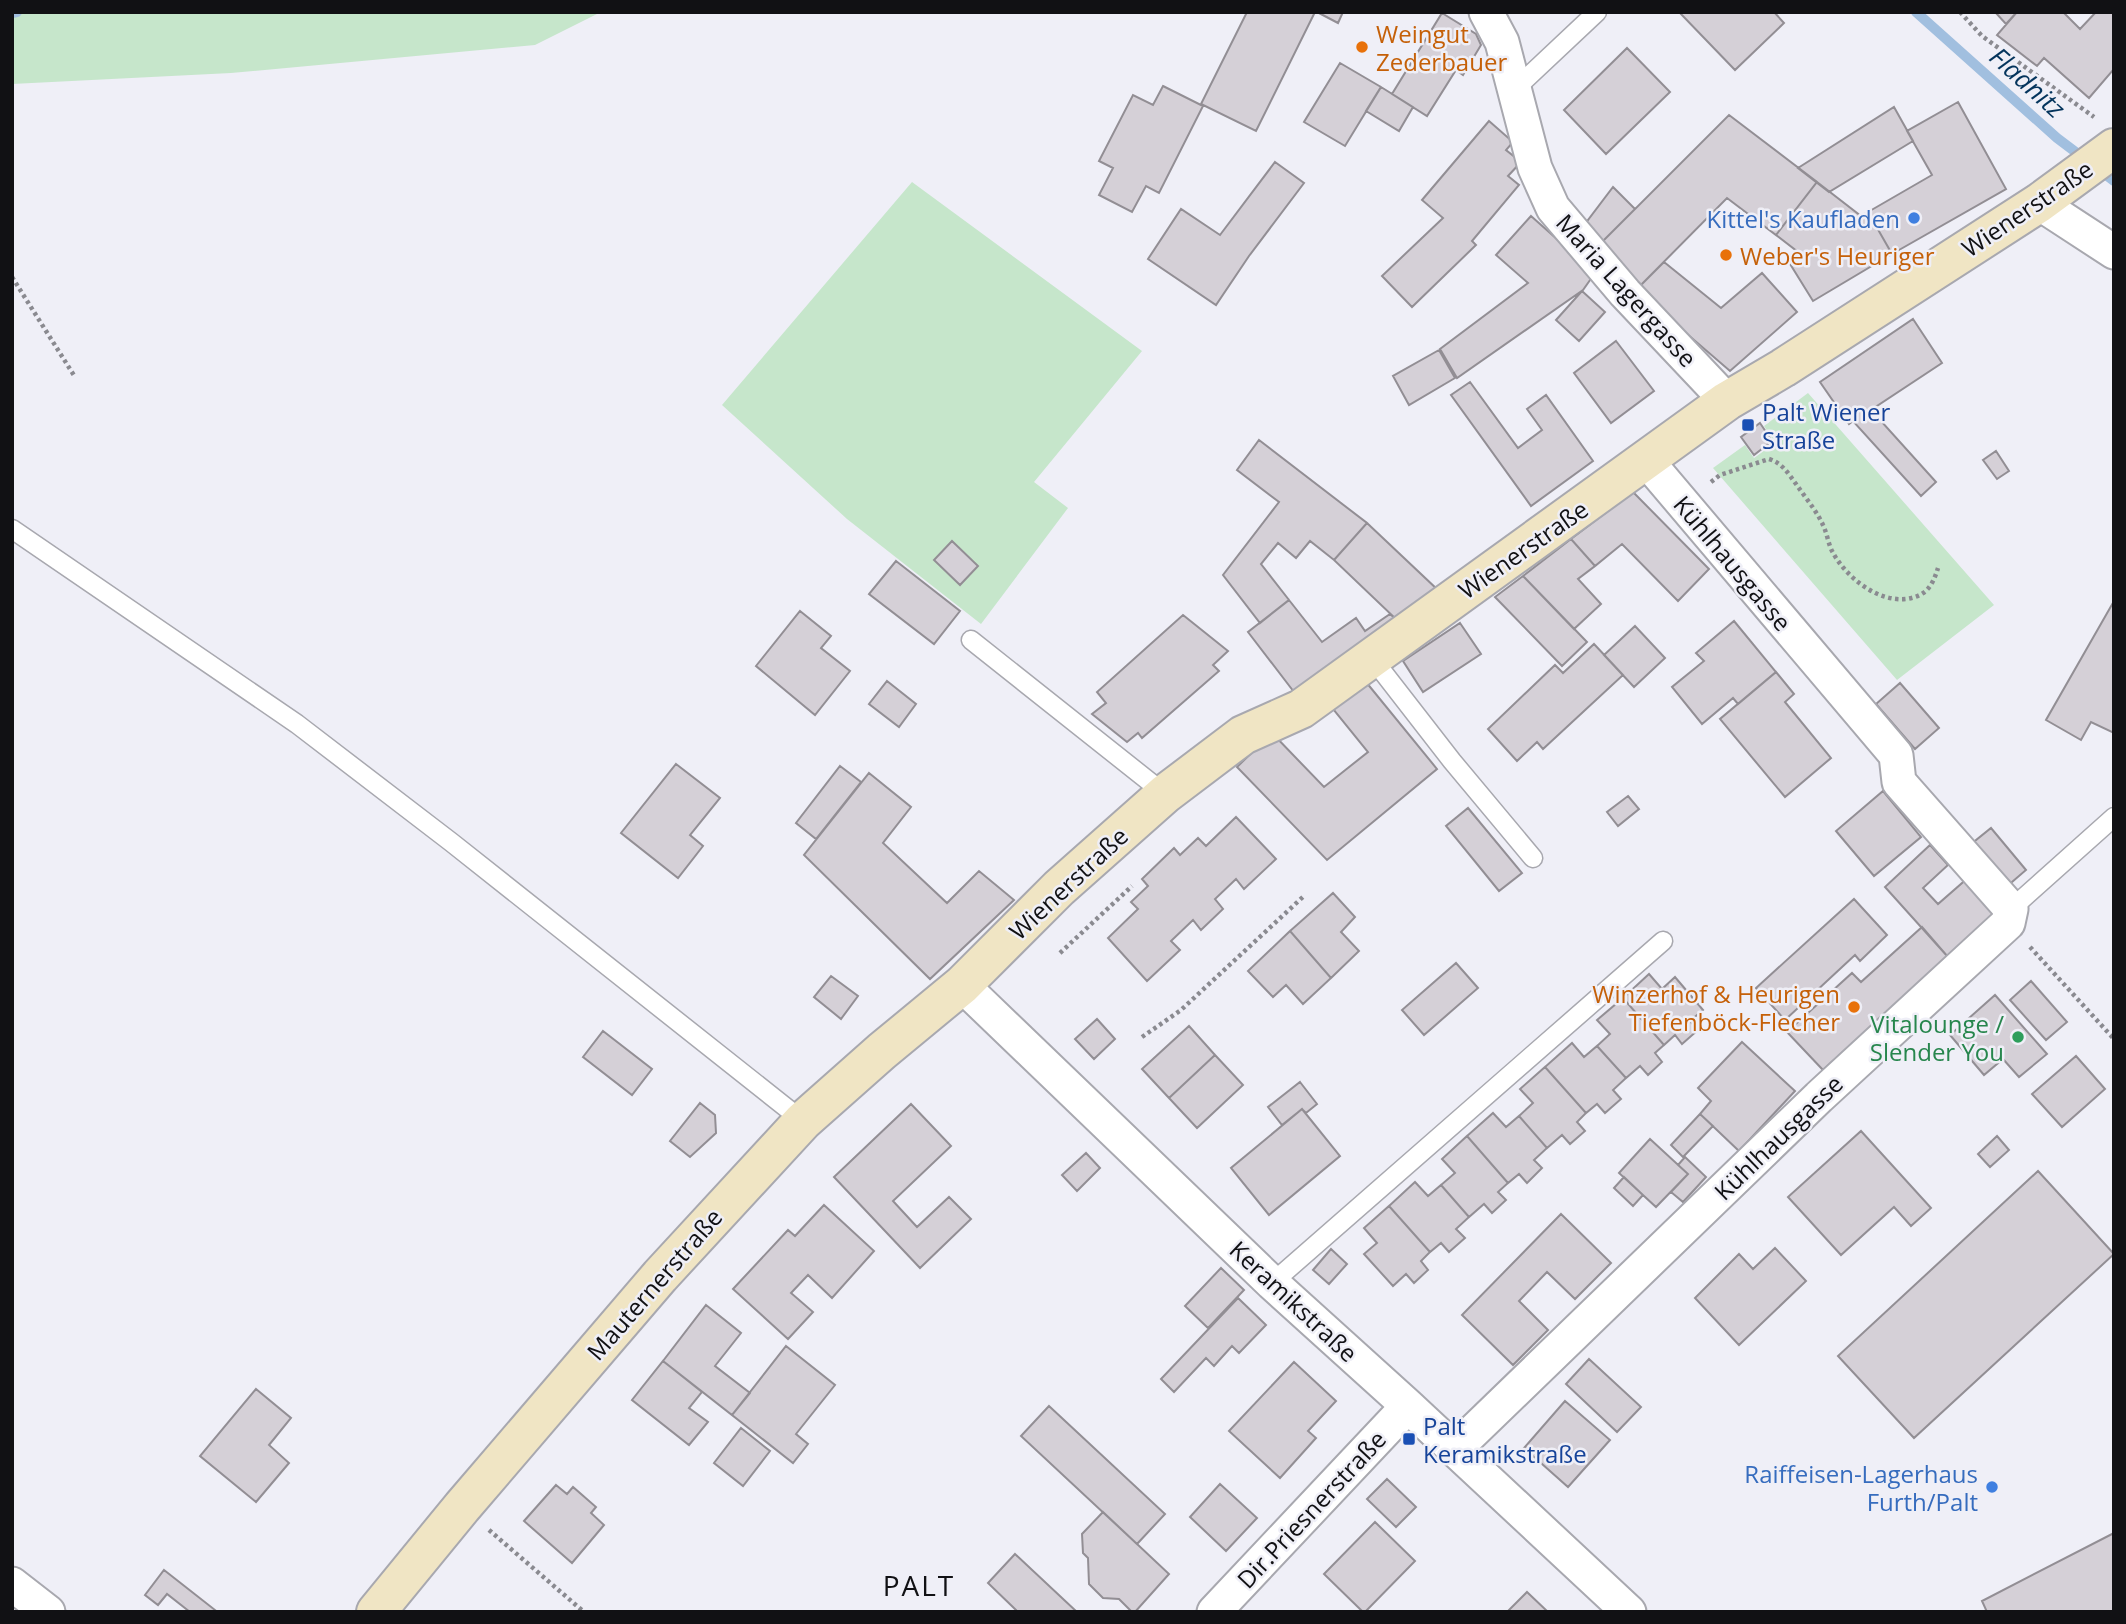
<svg xmlns="http://www.w3.org/2000/svg" width="2126" height="1624" font-family="'Open Sans',sans-serif">
	<rect width="100%" height="100%" fill="#efeff7"/>
	<path fill="#c6e6cb" d="M 12,12 L 601,12 L 535,45 L 231,73 L 12,84 Z
		M 912,182 L 1142,351 L 1034,482 L 1068,508 L 981,624 L 847,519 L 722,405 Z
		M 1808,393 L 1994,605 L 1897,680 L 1713,468 L 1745,445 L 1754,458 L 1775,443 L 1764,426 Z"/>
	<g fill="none" stroke-linecap="round" stroke-linejoin="round">
		<path stroke="#a1bfdf" stroke-width="10" d="M 1916,12 L 2057,138 L 2114,181
			M 12,13 L 17,12"/>
	</g>
	<path fill="#d5d0d7" stroke="#928e94" stroke-width="2" d="M 1247,12 L 1315,12 L 1256,131 L 1201,104 Z
		M 1317,12 L 1343,12 L 1338,23 Z
		M 1679,12 L 1774,12 L 1784,23 L 1735,70 Z
		M 1995,12 L 2017,12 L 2006,24 Z
		M 2017,12 L 2067,12 L 2065,14 L 2080,29 L 2096,12 L 2114,12 L 2114,69 L 2089,98 L 2044,58 L 2037,66 L 1997,35 Z
		M 1442,13 L 1476,34 L 1481,45 L 1463,75 L 1456,70 L 1427,116 L 1392,94 Z
		M 1627,48 L 1670,92 L 1606,154 L 1564,110 Z
		M 1340,63 L 1381,87 L 1345,146 L 1304,122 Z
		M 1163,86 L 1203,106 L 1159,193 L 1146,186 L 1132,212 L 1099,195 L 1113,168 L 1099,161 L 1133,95 L 1153,105 Z
		M 1381,87 L 1413,107 L 1399,131 L 1366,111 Z
		M 1958,102 L 2006,189 L 1892,254 L 1868,212 L 1932,175 L 1907,131 Z
		M 1894,107 L 1913,141 L 1829,192 L 1798,168 Z
		M 1729,115 L 1817,182 L 1776,235 L 1727,198 L 1636,290 L 1601,243 Z
		M 1489,121 L 1513,142 L 1506,150 L 1521,162 L 1508,176 L 1519,185 L 1472,241 L 1476,245 L 1412,307 L 1382,276 L 1443,218 L 1422,200 Z
		M 1275,162 L 1304,183 L 1249,256 L 1216,305 L 1148,259 L 1181,209 L 1220,235 Z
		M 1817,182 L 1861,216 L 1868,212 L 1892,254 L 1813,301 L 1787,259 L 1798,252 L 1776,235 Z
		M 1613,187 L 1635,209 L 1601,243 L 1585,224 Z
		M 1531,216 L 1595,273 L 1583,290 L 1457,378 L 1440,349 L 1528,283 L 1496,255 Z
		M 1664,262 L 1721,308 L 1762,273 L 1797,312 L 1730,371 L 1636,290 Z
		M 1582,291 L 1605,312 L 1579,341 L 1556,320 Z
		M 1913,319 L 1942,363 L 1871,410 L 1936,482 L 1921,496 L 1853,421 L 1849,424 L 1820,382 Z
		M 1616,341 L 1654,391 L 1611,423 L 1574,373 Z
		M 1439,350 L 1455,378 L 1409,405 L 1393,376 Z
		M 1470,382 L 1518,448 L 1542,430 L 1527,409 L 1546,395 L 1593,461 L 1531,506 L 1451,395 Z
		M 1760,423 L 1772,441 L 1754,455 L 1741,437 Z
		M 1259,440 L 1367,523 L 1334,560 L 1310,541 L 1296,558 L 1278,543 L 1261,564 L 1289,600 L 1260,623 L 1223,575 L 1279,502 L 1237,470 Z
		M 1996,451 L 2009,471 L 1997,479 L 1983,460 Z
		M 1633,492 L 1709,569 L 1678,601 L 1622,544 L 1595,566 L 1571,539 Z
		M 1367,523 L 1440,592 L 1399,622 L 1334,560 Z
		M 1571,539 L 1595,566 L 1578,579 L 1601,604 L 1574,629 L 1523,576 Z
		M 952,541 L 978,566 L 960,585 L 934,560 Z
		M 896,561 L 960,611 L 934,644 L 869,594 Z
		M 1523,576 L 1587,642 L 1562,666 L 1495,597 Z
		M 1289,600 L 1322,642 L 1356,618 L 1365,631 L 1390,614 L 1399,622 L 1294,692 L 1248,632 Z
		M 2114,601 L 2114,733 L 2091,722 L 2081,740 L 2046,720 Z
		M 800,611 L 831,636 L 821,648 L 850,671 L 815,715 L 756,666 Z
		M 1183,615 L 1228,651 L 1213,665 L 1219,671 L 1142,738 L 1138,733 L 1127,742 L 1092,714 L 1106,703 L 1097,692 Z
		M 1734,621 L 1776,672 L 1738,704 L 1733,698 L 1702,724 L 1672,687 L 1704,661 L 1696,653 Z
		M 1460,623 L 1481,654 L 1423,692 L 1403,661 Z
		M 1635,626 L 1665,658 L 1634,687 L 1604,655 Z
		M 1594,644 L 1623,675 L 1543,749 L 1537,742 L 1517,761 L 1488,729 L 1555,665 L 1563,673 Z
		M 1776,672 L 1794,694 L 1785,702 L 1831,758 L 1785,797 L 1720,719 Z
		M 887,681 L 916,704 L 899,727 L 869,704 Z
		M 1366,682 L 1437,769 L 1327,860 L 1237,767 L 1272,733 L 1324,787 L 1368,752 L 1333,709 Z
		M 1900,683 L 1939,728 L 1915,749 L 1876,704 Z
		M 676,764 L 720,798 L 690,835 L 703,846 L 678,878 L 621,833 Z
		M 840,766 L 861,782 L 816,839 L 796,823 Z
		M 869,773 L 911,807 L 883,843 L 947,903 L 979,871 L 1014,900 L 930,979 L 804,855 Z
		M 1883,791 L 1921,837 L 1874,876 L 1836,831 Z
		M 1628,796 L 1639,809 L 1618,826 L 1607,812 Z
		M 1468,808 L 1522,873 L 1499,891 L 1446,826 Z
		M 1236,817 L 1276,859 L 1244,889 L 1236,879 L 1215,899 L 1223,909 L 1201,930 L 1193,920 L 1171,941 L 1180,950 L 1147,981 L 1108,938 L 1138,909 L 1131,902 L 1148,886 L 1142,879 L 1174,848 L 1180,855 L 1198,838 L 1206,846 Z
		M 1991,828 L 2026,870 L 2005,888 L 1970,845 Z
		M 1930,845 L 1948,865 L 1923,888 L 1938,904 L 1969,877 L 1999,910 L 1948,957 L 1885,887 Z
		M 1333,893 L 1355,917 L 1341,932 L 1359,951 L 1331,978 L 1290,931 Z
		M 1854,899 L 1887,935 L 1860,961 L 1855,955 L 1785,1020 L 1756,988 Z
		M 1922,927 L 1948,957 L 1823,1070 L 1787,1032 L 1852,973 L 1861,982 Z
		M 1290,931 L 1331,978 L 1303,1004 L 1286,985 L 1273,997 L 1248,971 Z
		M 1456,963 L 1478,988 L 1424,1035 L 1402,1010 Z
		M 1649,974 L 1662,989 L 1675,977 L 1703,1010 L 1690,1021 L 1698,1030 L 1682,1044 L 1675,1035 L 1664,1045 L 1623,998 Z
		M 831,976 L 858,996 L 841,1019 L 814,997 Z
		M 2031,981 L 2067,1022 L 2046,1040 L 2010,1000 Z
		M 1995,995 L 2047,1054 L 2019,1077 L 2003,1059 L 1984,1075 L 1950,1035 Z
		M 1623,998 L 1664,1045 L 1655,1053 L 1662,1062 L 1648,1075 L 1640,1066 L 1626,1078 L 1597,1046 L 1610,1034 L 1597,1020 Z
		M 1097,1019 L 1115,1039 L 1094,1059 L 1075,1039 Z
		M 1189,1026 L 1215,1055 L 1169,1098 L 1142,1069 Z
		M 603,1031 L 652,1069 L 632,1095 L 583,1057 Z
		M 1742,1042 L 1795,1091 L 1739,1151 L 1700,1114 L 1711,1101 L 1698,1088 Z
		M 1572,1043 L 1584,1057 L 1597,1046 L 1626,1078 L 1613,1090 L 1621,1099 L 1605,1113 L 1597,1104 L 1586,1113 L 1545,1067 Z
		M 1215,1055 L 1243,1085 L 1197,1128 L 1169,1098 Z
		M 2076,1056 L 2105,1089 L 2062,1127 L 2032,1094 Z
		M 1545,1067 L 1586,1113 L 1577,1122 L 1585,1131 L 1570,1144 L 1562,1135 L 1547,1148 L 1519,1116 L 1533,1103 L 1520,1089 Z
		M 1300,1082 L 1317,1104 L 1306,1113 L 1302,1109 L 1282,1125 L 1268,1107 Z
		M 700,1103 L 715,1115 L 716,1133 L 690,1157 L 670,1141 Z
		M 911,1104 L 951,1146 L 893,1201 L 917,1227 L 949,1197 L 971,1219 L 920,1268 L 834,1177 Z
		M 1302,1109 L 1340,1156 L 1269,1215 L 1231,1168 Z
		M 1493,1113 L 1506,1127 L 1519,1116 L 1547,1148 L 1534,1160 L 1542,1168 L 1527,1183 L 1519,1174 L 1508,1183 L 1467,1136 Z
		M 1700,1114 L 1713,1126 L 1683,1157 L 1671,1145 Z
		M 1861,1131 L 1931,1208 L 1911,1226 L 1894,1207 L 1841,1255 L 1788,1197 Z
		M 1467,1136 L 1508,1183 L 1498,1192 L 1506,1200 L 1492,1213 L 1484,1204 L 1469,1217 L 1441,1185 L 1455,1173 L 1442,1159 Z
		M 1997,1136 L 2009,1150 L 1990,1167 L 1978,1154 Z
		M 1650,1139 L 1688,1174 L 1656,1207 L 1619,1173 Z
		M 1086,1153 L 1100,1168 L 1077,1191 L 1062,1175 Z
		M 1685,1157 L 1706,1177 L 1683,1202 L 1671,1192 L 1688,1174 L 1678,1165 Z
		M 2038,1171 L 2114,1254 L 1914,1438 L 1838,1356 Z
		M 1624,1177 L 1643,1195 L 1633,1206 L 1614,1188 Z
		M 1415,1182 L 1428,1196 L 1441,1185 L 1469,1217 L 1456,1229 L 1465,1238 L 1449,1252 L 1441,1243 L 1430,1252 L 1389,1206 Z
		M 824,1205 L 874,1251 L 832,1298 L 808,1275 L 791,1293 L 813,1312 L 788,1339 L 733,1289 L 788,1230 L 795,1236 Z
		M 1389,1206 L 1430,1252 L 1421,1261 L 1428,1270 L 1414,1283 L 1406,1274 L 1393,1286 L 1364,1254 L 1377,1243 L 1364,1228 Z
		M 1561,1214 L 1611,1263 L 1575,1299 L 1547,1272 L 1519,1301 L 1548,1330 L 1513,1365 L 1462,1315 Z
		M 1775,1248 L 1806,1281 L 1739,1345 L 1695,1298 L 1739,1254 L 1753,1269 Z
		M 1331,1249 L 1347,1264 L 1329,1284 L 1313,1270 Z
		M 1221,1268 L 1244,1290 L 1208,1328 L 1185,1306 Z
		M 1238,1298 L 1266,1325 L 1239,1353 L 1232,1346 L 1214,1366 L 1206,1358 L 1174,1392 L 1161,1379 Z
		M 706,1305 L 741,1333 L 715,1366 L 750,1393 L 732,1415 L 663,1361 Z
		M 786,1346 L 835,1385 L 796,1434 L 808,1444 L 793,1463 L 732,1415 Z
		M 1589,1359 L 1641,1407 L 1617,1432 L 1566,1384 Z
		M 663,1361 L 702,1392 L 689,1408 L 708,1422 L 689,1445 L 632,1400 Z
		M 1294,1362 L 1336,1401 L 1308,1431 L 1316,1438 L 1280,1478 L 1229,1431 Z
		M 256,1389 L 291,1418 L 269,1445 L 289,1463 L 256,1502 L 200,1456 Z
		M 1565,1401 L 1610,1440 L 1568,1487 L 1524,1448 Z
		M 1049,1406 L 1165,1514 L 1137,1544 L 1021,1436 Z
		M 741,1428 L 770,1451 L 743,1486 L 714,1463 Z
		M 1387,1479 L 1416,1507 L 1396,1527 L 1367,1499 Z
		M 1220,1484 L 1257,1518 L 1226,1551 L 1190,1517 Z
		M 556,1485 L 567,1494 L 573,1487 L 596,1507 L 591,1513 L 604,1525 L 572,1563 L 524,1521 Z
		M 1103,1512 L 1169,1574 L 1135,1612 L 1132,1612 L 1119,1599 L 1103,1598 L 1089,1584 L 1088,1558 L 1083,1553 L 1082,1534 Z
		M 1375,1522 L 1415,1561 L 1365,1612 L 1363,1612 L 1324,1574 Z
		M 2114,1533 L 2114,1612 L 1987,1612 L 1982,1601 Z
		M 1015,1554 L 1077,1612 L 1018,1612 L 988,1583 Z
		M 164,1570 L 215,1610 L 213,1612 L 190,1612 L 167,1594 L 158,1605 L 145,1595 Z
		M 1527,1592 L 1548,1612 L 1507,1612 Z"/>
	<g fill="none" stroke-linecap="round" stroke-linejoin="round">
		<defs>
			<path id="lane" d="M 1515,89 L 1597,12
				M 12,529 L 297,724 L 451,842 L 803,1121
				M 971,640 L 1165,794
				M 1372,658 L 1452,761 L 1533,858
				M 2011,909 L 2114,817
				M 1272,1283 L 1663,941"/>
			<path id="street" d="M 1486,12 L 1502,42 L 1535,168 L 1553,208 L 1625,293 L 1727,401
				M 2039,203 L 2114,252
				M 962,985 L 1272,1283 L 1408,1406 L 1629,1612
				M 1455,1449 L 1819,1097 L 2008,923 L 2011,909 L 1899,782 L 1896,755 L 1647,461
				M 12,1584 L 48,1612
				M 1214,1612 L 1408,1406"/>
			<path id="secondary" d="M 376,1612 L 462,1507 L 660,1276 L 803,1121 L 882,1051 L 962,985 L 1059,888 L 1165,794 L 1243,735 L 1301,709 L 1727,401 L 1783,368 L 2039,203 L 2114,148"/>
		</defs>
		<use href="#lane" stroke="#a8a8af" stroke-width="21"/>
		<use href="#street" stroke="#a8a8af" stroke-width="37"/>
		<use href="#secondary" stroke="#a8a8af" stroke-width="42"/>
		<path stroke="#8a8a90" stroke-width="4.5" stroke-dasharray="3.5 3.5" stroke-linecap="butt" d="M 1960,12 L 1982,36 L 2094,117
			M 12,277 L 75,377
			M 1711,482 L 1720,475 L 1769,459 C 1782,463 1788,473 1796,484 C 1805,497 1816,510 1823,525 C 1827,533 1828,543 1832,551 C 1845,576 1876,602 1906,599 C 1926,596 1932,587 1938,568
			M 2030,947 L 2114,1039
			M 1060,953 L 1132,886
			M 1142,1037 L 1181,1010 L 1305,895
			M 489,1530 L 584,1612"/>
		<use href="#lane" stroke="#fff" stroke-width="18"/>
		<use href="#street" stroke="#fff" stroke-width="33"/>
		<use href="#secondary" stroke="#f0e5c4" stroke-width="38"/>
	</g>
	<g fill="#e8710a" stroke="#efeff7" stroke-width="2.5">
		<circle cx="1362" cy="47" r="7"/>
		<circle cx="1726" cy="255" r="7"/>
		<circle cx="1854" cy="1007" r="7"/>
	</g>
	<g fill="#3f7fe0" stroke="#efeff7" stroke-width="2.5">
		<circle cx="1914" cy="218" r="7"/>
		<circle cx="1992" cy="1487" r="7"/>
	</g>
	<g fill="#1a4fb4" stroke="#efeff7" stroke-width="2.5">
		<rect x="1741" y="418" width="14" height="14" rx="3.5"/>
		<rect x="1402" y="1432" width="14" height="14" rx="3.5"/>
	</g>
	<circle fill="#2e9e5b" stroke="#efeff7" stroke-width="2.5" cx="2018" cy="1037" r="7"/>
	<g text-anchor="middle" dominant-baseline="central" stroke-width="5" stroke-linejoin="round" paint-order="stroke">
		<g font-size="24" fill="#c56008" stroke="#efeff7" text-anchor="start">
			<text x="1376" y="33">Weingut<tspan x="1376" dy="28">Zederbauer</tspan></text>
			<text x="1740" y="255">Weber's Heuriger</text>
			<text x="1840" y="993" text-anchor="end">Winzerhof &amp; Heurigen<tspan x="1840" dy="28">Tiefenböck-Flecher</tspan></text>
		</g>
		<g font-size="24" fill="#111114" stroke="#efeff7">
			<text transform="translate(2027 208) rotate(-34)">Wienerstraße</text>
			<text transform="translate(1627 290) rotate(48)">Maria Lagergasse</text>
			<text transform="translate(1523 549) rotate(-35)">Wienerstraße</text>
			<text transform="translate(1733 563) rotate(50)">Kühlhausgasse</text>
			<text transform="translate(1068 883) rotate(-43)">Wienerstraße</text>
			<text transform="translate(1778 1137) rotate(-44)">Kühlhausgasse</text>
			<text transform="translate(654 1284) rotate(-49)">Mauternerstraße</text>
			<text transform="translate(1294 1301) rotate(43)">Keramikstraße</text>
			<text transform="translate(1311 1509) rotate(-47)">Dir.Priesnerstraße</text>
		</g>
		<g font-size="24" fill="#366cbe" stroke="#efeff7" text-anchor="end">
			<text x="1900" y="218">Kittel's Kaufladen</text>
			<text x="1978" y="1473">Raiffeisen-Lagerhaus<tspan x="1978" dy="28">Furth/Palt</tspan></text>
		</g>
		<g font-size="24" fill="#164399" stroke="#efeff7" text-anchor="start">
			<text x="1762" y="411">Palt Wiener<tspan x="1762" dy="28">Straße</tspan></text>
			<text x="1423" y="1425">Palt<tspan x="1423" dy="28">Keramikstraße</tspan></text>
		</g>
		<g font-size="24" fill="#27864d" stroke="#efeff7" text-anchor="end">
			<text x="2004" y="1023">Vitalounge /<tspan x="2004" dy="28">Slender You</tspan></text>
		</g>
		<g font-size="26" font-style="italic" fill="#04345c" stroke="#efeff7">
			<text transform="translate(2028 82) rotate(42)">Fladnitz</text>
		</g>
		<g font-size="28" letter-spacing="2" fill="#111114" stroke="#efeff7">
			<text x="919" y="1585">PALT</text>
		</g>
	</g>
	<rect width="2126" height="1624" fill="none" stroke="#111114" stroke-width="28"/>
</svg>
